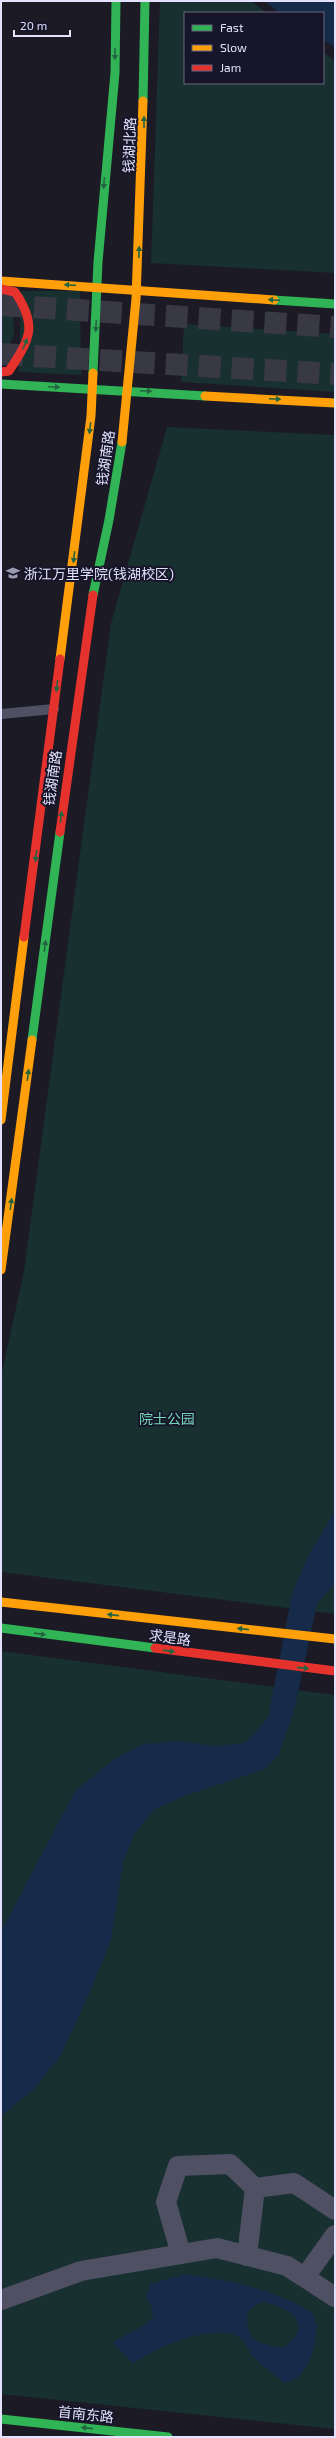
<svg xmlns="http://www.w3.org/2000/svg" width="336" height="2438" font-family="'Exo 2','Noto Sans SC',sans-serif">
	<rect width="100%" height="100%" fill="#1b1a25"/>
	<path fill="#183030" d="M 160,1 L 251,1 L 267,13 L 185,13 L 185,83 L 323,83 L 323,52 L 335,61 L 335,273 L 151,263 Z
		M 21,291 L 80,291 L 81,375 L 19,372 Z
		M 1,306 L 13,316 L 14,335 L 9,345 L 1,345 Z
		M 184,324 L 335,334 L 335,392 L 181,382 Z
		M 167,427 L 335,435 L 335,1614 L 1,1572 L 1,1377 L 24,1271 L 111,623 Z
		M 1,1651 L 335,1695 L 335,2429 L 1,2394 Z"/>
	<path fill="#162b49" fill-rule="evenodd" d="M 265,1 L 335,1 L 335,47 L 323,40 L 323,13 L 279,13 Z
		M 335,1511 L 335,1583 L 317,1604 L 294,1711 L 279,1754 L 265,1769 L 184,1796 L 155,1809 L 135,1833 L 123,1862 L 111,1940 L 92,1987 L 61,2055 L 34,2089 L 1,2116 L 1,1932 L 75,1791 L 113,1760 L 143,1744 L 179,1741 L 214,1746 L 245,1743 L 268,1718 L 292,1594 L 307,1558 Z
		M 185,2274 C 230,2280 274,2289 313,2313 L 317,2327 L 314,2349 L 306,2367 L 297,2379 L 284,2383 C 274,2374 260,2365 252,2355 C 248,2350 245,2340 239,2337 C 210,2323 157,2347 133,2364 L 113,2343 C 125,2333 145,2329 153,2316 L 151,2305 L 146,2297 L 150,2284 ZM 264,2302 C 293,2308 314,2326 283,2348 C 274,2347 260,2344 253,2338 C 250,2335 248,2330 248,2326 C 244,2312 251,2306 264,2302 Z"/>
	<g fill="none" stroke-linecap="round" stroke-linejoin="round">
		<path stroke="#393845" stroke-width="22" stroke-dasharray="22 11" stroke-linecap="butt" d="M 1,305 L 335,327
			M 1,354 L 335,374"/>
		<path stroke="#505065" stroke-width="10" d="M 1,714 L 54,709"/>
		<path stroke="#505065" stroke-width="20" d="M 181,2254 L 166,2202 L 178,2166 L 230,2164 L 255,2188 L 294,2183 L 335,2210
			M 247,2256 L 255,2188
			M 305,2277 L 335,2235
			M 1,2300 L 81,2271 L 217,2248 L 287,2266 L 335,2297"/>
		<path stroke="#30b455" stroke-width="9" d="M 143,101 L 145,1
			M 274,300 L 335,304
			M 93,373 L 98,262 L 115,73 L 116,1
			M 1,384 L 205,396
			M 93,595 L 109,520 L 122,442
			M 32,1040 L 60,832
			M 1,1628 L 155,1648
			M 1,2419 L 168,2437"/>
		<path stroke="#ff9f0a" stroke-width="9" d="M 1,281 L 274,300
			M 205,396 L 335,403
			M 122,442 L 136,299 L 143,101
			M 60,659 L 91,416 L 93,373
			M 1,1120 L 24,937
			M 1,1270 L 32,1040
			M 1,1602 L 335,1639"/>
		<path stroke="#e5322d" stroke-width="9" d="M 1,289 L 15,292 C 38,326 30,339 9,371 L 1,372
			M 60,832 L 93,595
			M 24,937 L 60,659
			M 155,1648 L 335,1671"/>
	</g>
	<defs><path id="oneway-solid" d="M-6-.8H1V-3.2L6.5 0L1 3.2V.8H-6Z"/></defs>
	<g fill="#246440">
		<use href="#oneway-solid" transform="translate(115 54) rotate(91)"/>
		<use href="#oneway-solid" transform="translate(144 122) rotate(-90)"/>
		<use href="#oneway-solid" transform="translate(104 183) rotate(94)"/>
		<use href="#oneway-solid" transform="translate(139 252) rotate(-88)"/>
		<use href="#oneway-solid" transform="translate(70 285) rotate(-176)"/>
		<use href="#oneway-solid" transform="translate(274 300) rotate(-176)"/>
		<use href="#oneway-solid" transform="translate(96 326) rotate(93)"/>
		<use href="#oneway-solid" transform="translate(25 344) rotate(-68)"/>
		<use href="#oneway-solid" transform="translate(54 387) rotate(3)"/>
		<use href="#oneway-solid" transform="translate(146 391) rotate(3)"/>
		<use href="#oneway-solid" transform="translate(275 399) rotate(3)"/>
		<use href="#oneway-solid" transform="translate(90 428) rotate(97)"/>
		<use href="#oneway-solid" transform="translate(74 557) rotate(97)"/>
		<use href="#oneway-solid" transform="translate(57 686) rotate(97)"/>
		<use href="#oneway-solid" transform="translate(61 817) rotate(-83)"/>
		<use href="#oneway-solid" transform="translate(36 856) rotate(97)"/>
		<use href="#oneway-solid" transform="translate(45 946) rotate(-83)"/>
		<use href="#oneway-solid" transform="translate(28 1075) rotate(-83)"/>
		<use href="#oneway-solid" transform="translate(11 1204) rotate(-82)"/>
		<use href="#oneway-solid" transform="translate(113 1615) rotate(-174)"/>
		<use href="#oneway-solid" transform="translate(243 1629) rotate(-174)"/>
		<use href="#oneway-solid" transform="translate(40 1634) rotate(8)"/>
		<use href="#oneway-solid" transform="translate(169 1651) rotate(8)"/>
		<use href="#oneway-solid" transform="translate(303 1668) rotate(6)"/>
		<use href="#oneway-solid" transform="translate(87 2428) rotate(-174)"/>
	</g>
	<defs>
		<symbol id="university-bare" viewBox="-9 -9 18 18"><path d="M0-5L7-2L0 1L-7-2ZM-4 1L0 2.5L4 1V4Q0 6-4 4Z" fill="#9d9bb1" stroke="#17152a" stroke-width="2.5" paint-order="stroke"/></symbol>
	</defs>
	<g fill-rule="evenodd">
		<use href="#university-bare" x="3" y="563" width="20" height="20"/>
	</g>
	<g text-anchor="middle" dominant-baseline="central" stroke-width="4" stroke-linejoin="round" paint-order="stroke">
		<g font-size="14" fill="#e3e1fc" stroke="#17152a">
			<text transform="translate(129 145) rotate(-88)">钱湖北路</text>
			<text transform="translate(105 458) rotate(-82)">钱湖南路</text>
			<text transform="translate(52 778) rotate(-82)">钱湖南路</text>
			<text transform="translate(170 1637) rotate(8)">求是路</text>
			<text transform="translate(86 2414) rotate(6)">首南东路</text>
		</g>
		<g font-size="14" fill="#e3e1fc" stroke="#17152a" text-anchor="start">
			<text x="24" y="573">浙江万里学院(钱湖校区)</text>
		</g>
		<g font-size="14" fill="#73d6b9" stroke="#17152a">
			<text x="167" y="1418">院士公园</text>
		</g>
	</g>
	<rect width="336" height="2438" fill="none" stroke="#e3e1fc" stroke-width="4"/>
	<rect x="184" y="12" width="140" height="72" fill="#17152a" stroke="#69677e"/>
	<rect x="192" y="25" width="20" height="6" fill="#30b455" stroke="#69677e"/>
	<text x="220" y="32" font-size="12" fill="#e3e1fc">Fast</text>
	<rect x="192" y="45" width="20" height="6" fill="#ff9f0a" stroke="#69677e"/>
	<text x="220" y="52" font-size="12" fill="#e3e1fc">Slow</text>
	<rect x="192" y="65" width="20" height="6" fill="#e5322d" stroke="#69677e"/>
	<text x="220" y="72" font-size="12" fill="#e3e1fc">Jam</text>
	<path d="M14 30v6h56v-6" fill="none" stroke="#e3e1fc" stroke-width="2"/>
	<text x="20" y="30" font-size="12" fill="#e3e1fc" stroke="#17152a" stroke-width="3" paint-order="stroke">20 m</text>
</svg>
